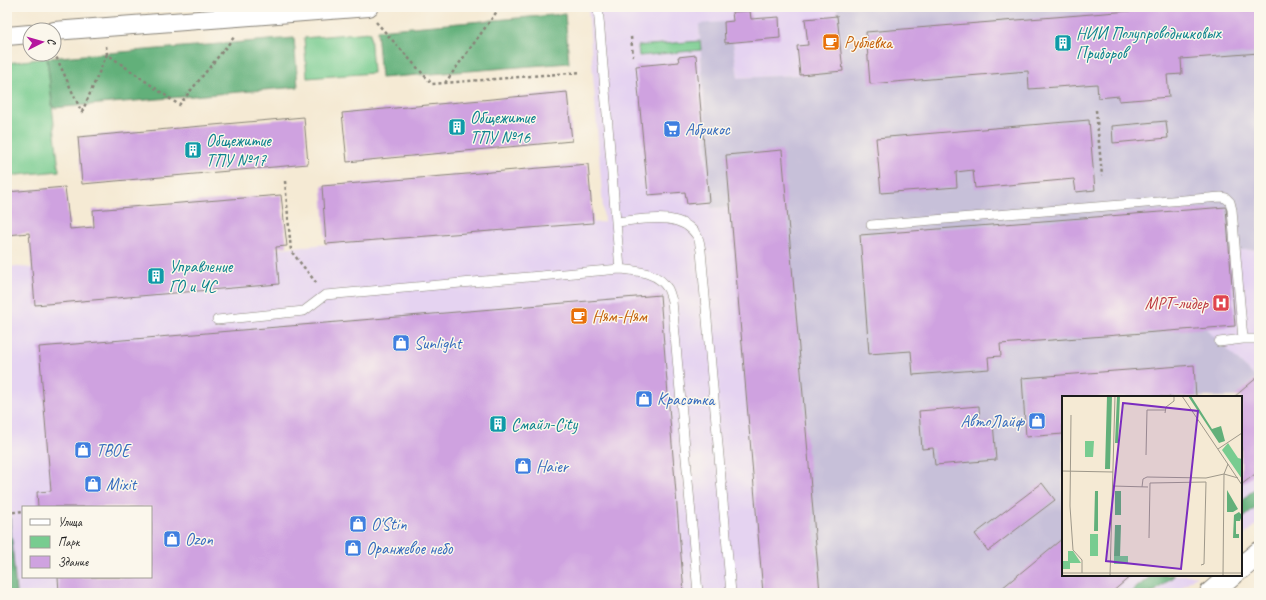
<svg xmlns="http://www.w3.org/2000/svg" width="1266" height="600" font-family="Caveat,sans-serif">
	<rect width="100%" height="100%" fill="#fbf7ec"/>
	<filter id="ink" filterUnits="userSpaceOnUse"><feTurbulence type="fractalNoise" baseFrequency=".025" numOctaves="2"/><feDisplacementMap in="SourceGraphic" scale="8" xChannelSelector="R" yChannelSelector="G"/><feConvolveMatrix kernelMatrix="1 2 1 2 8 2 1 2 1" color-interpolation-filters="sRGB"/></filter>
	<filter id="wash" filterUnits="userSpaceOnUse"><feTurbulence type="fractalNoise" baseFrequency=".012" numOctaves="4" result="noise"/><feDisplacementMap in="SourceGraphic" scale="16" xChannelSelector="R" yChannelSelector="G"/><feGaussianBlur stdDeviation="0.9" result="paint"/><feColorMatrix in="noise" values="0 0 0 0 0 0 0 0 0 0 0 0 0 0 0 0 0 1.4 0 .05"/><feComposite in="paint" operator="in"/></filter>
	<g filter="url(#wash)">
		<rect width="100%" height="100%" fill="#f5ead4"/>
		<path fill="#e5d3f1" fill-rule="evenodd" d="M 588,7 L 837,7 L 843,71 L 800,75 L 738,78 L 733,42 L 699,24 L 711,208 L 730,207 L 763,593 L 7,593 L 7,266 L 32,268 L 604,222 ZM 23,507 L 151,507 L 151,577 L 23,577 Z
			M 1259,249 L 1259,376 L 1256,378 L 1205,329 L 1235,326 L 1229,251 Z
			M 1259,471 L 1259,523 L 1241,538 L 1241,485 Z
			M 1132,575 L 1197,575 L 1175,593 L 1111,593 Z"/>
		<path fill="#c7c0d9" d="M 837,7 L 1259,7 L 1259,249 L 1229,251 L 1235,326 L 1206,329 L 1256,378 L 1234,397 L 1063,397 L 1063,538 L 996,593 L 763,593 L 730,207 L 711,208 L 699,24 L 724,22 L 725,42 L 733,42 L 738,78 L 800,75 L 842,71 Z"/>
		<path fill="#78cc90" stroke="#4a7456" d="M 370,32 L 373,73 L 307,78 L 304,38 Z
			M 700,41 L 701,50 L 639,56 L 638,46 Z
			M 47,58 L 59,171 L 7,176 L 7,63 Z"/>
		<path fill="#62b07a" stroke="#3f664b" d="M 565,14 L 569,63 L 381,78 L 377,30 Z
			M 294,38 L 298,87 L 53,108 L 47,58 Z
			M 1259,485 L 1259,505 L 1241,520 L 1241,501 Z
			M 7,518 L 10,518 L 16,593 L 7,593 Z
			M 1152,575 L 1175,575 L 1153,593 L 1130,593 Z"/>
		<g id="blocks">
			<path fill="#cfa2e0" d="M 1180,7 L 1259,7 L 1259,53 L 1181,59 L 1182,74 L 1167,75 L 1169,97 L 1119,101 L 1119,96 L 1098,98 L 1097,84 L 1029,89 L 1028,71 L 870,84 L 866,32 Z
				M 750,11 L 751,19 L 779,17 L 780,38 L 725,43 L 724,22 L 733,21 L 732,12 Z
				M 837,16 L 843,71 L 800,75 L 797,46 L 808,45 L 805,19 Z
				M 696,55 L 709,202 L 687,204 L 685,192 L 648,195 L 636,66 L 679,62 L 678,57 Z
				M 567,92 L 572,141 L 347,162 L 342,113 Z
				M 304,117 L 308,164 L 82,184 L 78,137 Z
				M 1089,120 L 1095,190 L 1076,192 L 1074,179 L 975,188 L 973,170 L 956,172 L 957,187 L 881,193 L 876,138 Z
				M 1166,121 L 1168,138 L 1113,143 L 1112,126 Z
				M 782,150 L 820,593 L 763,593 L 726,155 Z
				M 588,164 L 593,223 L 326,244 L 322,186 Z
				M 65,187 L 70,229 L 94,227 L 93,210 L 281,195 L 287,246 L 276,247 L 279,284 L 35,305 L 29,233 L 7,235 L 7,192 Z
				M 1226,207 L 1235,326 L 1000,344 L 1001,356 L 988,357 L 989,369 L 913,375 L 911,351 L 869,354 L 860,235 Z
				M 660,295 L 684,593 L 59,593 L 58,577 L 151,577 L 151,507 L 38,507 L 37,492 L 51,491 L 39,347 Z
				M 1194,365 L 1196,397 L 1063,397 L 1063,434 L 1026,437 L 1022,378 Z
				M 1259,376 L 1259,471 L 1241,485 L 1241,397 L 1234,397 Z
				M 979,406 L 980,424 L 993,422 L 996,460 L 935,465 L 933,448 L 922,449 L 919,411 Z
				M 1042,483 L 1055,500 L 988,551 L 975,534 Z
				M 1063,538 L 1063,575 L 1132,575 L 1111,593 L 996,593 Z"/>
		</g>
	</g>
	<g filter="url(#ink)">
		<use href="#blocks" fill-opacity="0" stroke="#888378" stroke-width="1"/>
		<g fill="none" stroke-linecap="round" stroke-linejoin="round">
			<defs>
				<path id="lane" d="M 598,7 L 620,269
					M 616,222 C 642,220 681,210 697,236 C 700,240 700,247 701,251 L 731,593
					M 871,225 L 1221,197 L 1226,198 L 1230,202 L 1232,210 L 1243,339
					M 217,320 L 304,311 L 325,295 L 620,269 C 638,271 658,272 668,289 C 670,293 671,298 672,301 L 698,593
					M 1219,342 L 1243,339 L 1259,339"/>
				<path id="street" d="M 54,31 L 369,7
					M 7,36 L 30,34"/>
				<path id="secondary" d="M 1241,568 L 1259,553
					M 1211,593 L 1232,575"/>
			</defs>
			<use href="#lane" stroke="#888378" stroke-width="10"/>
			<use href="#street" stroke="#888378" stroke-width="20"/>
			<use href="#secondary" stroke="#888378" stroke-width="24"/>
			<path stroke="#888378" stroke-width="2.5" stroke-dasharray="3 3" stroke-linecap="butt" d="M 376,22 L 432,84 L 582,72
				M 631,37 L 633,56
				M 106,46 L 107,54 L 179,105 L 235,36
				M 54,52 L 82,113
				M 445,83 L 498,10
				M 1096,110 L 1102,176
				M 82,112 L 107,54
				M 285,181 L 291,251 L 318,285
				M 7,513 L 23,511"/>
			<use href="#lane" stroke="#fff" stroke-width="9"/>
			<use href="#street" stroke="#fff" stroke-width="18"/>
			<use href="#secondary" stroke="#fff" stroke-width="22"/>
		</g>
	</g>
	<defs>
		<symbol id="cafe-square" viewBox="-11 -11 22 22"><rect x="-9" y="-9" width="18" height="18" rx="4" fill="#e8710a" stroke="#fbf7ec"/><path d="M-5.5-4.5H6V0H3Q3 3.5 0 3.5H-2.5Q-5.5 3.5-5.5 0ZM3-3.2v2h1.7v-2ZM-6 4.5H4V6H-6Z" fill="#fff"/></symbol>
		<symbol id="building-square" viewBox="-11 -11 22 22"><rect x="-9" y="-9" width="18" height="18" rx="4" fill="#0f9aa8" stroke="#fbf7ec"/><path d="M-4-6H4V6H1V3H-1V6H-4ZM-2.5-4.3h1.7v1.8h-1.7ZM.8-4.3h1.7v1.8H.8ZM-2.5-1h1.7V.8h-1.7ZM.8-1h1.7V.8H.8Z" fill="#fff"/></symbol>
		<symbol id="supermarket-square" viewBox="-11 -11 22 22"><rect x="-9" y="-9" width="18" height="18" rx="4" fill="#3f7fe0" stroke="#fbf7ec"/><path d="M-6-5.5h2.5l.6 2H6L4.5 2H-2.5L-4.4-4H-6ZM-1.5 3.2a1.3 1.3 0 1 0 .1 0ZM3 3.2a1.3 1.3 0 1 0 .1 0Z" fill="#fff"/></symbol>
		<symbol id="hospital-square" viewBox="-11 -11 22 22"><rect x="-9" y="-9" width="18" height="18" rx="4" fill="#e0444e" stroke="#fbf7ec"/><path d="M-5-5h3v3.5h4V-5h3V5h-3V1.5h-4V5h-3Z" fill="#fff"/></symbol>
		<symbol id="shop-square" viewBox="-11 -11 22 22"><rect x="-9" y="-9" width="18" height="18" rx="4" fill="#3f7fe0" stroke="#fbf7ec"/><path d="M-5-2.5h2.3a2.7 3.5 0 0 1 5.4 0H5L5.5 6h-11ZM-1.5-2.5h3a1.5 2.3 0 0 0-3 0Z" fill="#fff"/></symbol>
	</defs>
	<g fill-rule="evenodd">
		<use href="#cafe-square" x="821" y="32" width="20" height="20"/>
		<use href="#building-square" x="1053" y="33" width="20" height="20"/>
		<use href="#building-square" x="447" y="117" width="20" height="20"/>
		<use href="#supermarket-square" x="662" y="119" width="20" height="20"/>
		<use href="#building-square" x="183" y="140" width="20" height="20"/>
		<use href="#building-square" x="146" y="266" width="20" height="20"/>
		<use href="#hospital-square" x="1211" y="293" width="20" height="20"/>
		<use href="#cafe-square" x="569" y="306" width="20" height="20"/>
		<use href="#shop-square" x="391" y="333" width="20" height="20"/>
		<use href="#shop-square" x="634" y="389" width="20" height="20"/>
		<use href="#shop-square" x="1027" y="411" width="20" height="20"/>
		<use href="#building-square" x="488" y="414" width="20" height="20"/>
		<use href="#shop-square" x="73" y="440" width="20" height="20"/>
		<use href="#shop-square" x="513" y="456" width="20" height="20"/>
		<use href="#shop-square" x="83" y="474" width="20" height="20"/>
		<use href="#shop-square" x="348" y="514" width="20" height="20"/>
		<use href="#shop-square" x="162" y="529" width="20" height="20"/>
		<use href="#shop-square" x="343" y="538" width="20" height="20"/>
	</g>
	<g text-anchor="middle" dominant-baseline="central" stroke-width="3" stroke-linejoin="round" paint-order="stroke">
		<g font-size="17" fill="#0d838f" stroke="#fbf7ec" text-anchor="start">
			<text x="1076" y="33">НИИ Полупроводниковых<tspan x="1076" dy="20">Приборов</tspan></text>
			<text x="470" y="117">Общежитие<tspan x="470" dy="20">ТПУ №16</tspan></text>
			<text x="206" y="140">Общежитие<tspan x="206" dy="20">ТПУ №17</tspan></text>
			<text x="169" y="266">Управление<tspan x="169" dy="20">ГО и ЧС</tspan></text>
			<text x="511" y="424">Смайл-City</text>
		</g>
		<g font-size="17" fill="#c56008" stroke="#fbf7ec" text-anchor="start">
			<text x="844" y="42">Рублевка</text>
			<text x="592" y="316">Ням-Ням</text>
		</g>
		<g font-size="17" fill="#366cbe" stroke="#fbf7ec" text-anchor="start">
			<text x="685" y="129">Абрикос</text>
			<text x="414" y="343">Sunlight</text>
			<text x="657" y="399">Красотка</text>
			<text x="1024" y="421" text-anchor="end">АвтоЛайф</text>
			<text x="96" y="450">ТВОЕ</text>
			<text x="536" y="466">Haier</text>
			<text x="106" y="484">Mixit</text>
			<text x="371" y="524">O'Stin</text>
			<text x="185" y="539">Ozon</text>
			<text x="366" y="548">Оранжевое небо</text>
		</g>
		<g font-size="17" fill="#be3a42" stroke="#fbf7ec" text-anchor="end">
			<text x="1208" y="303">МРТ-лидер</text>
		</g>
	</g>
	<g transform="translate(1062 396)">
		<rect width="180" height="180" fill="#f5ead4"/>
		<path d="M 23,45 L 32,45 L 31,61 L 23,61 ZM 166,47 L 176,62 L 180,63 L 180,83 L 160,54 ZM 28,138 L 36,138 L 36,160 L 28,160 ZM 0,155 L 1,165 L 6,165 L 6,155 L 11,155 L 19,167 L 8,167 L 8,173 L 0,173 ZM 52,160 L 66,160 L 66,168 L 52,168 Z" fill="#78cc90"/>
		<path d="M 45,0 L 50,0 L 48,73 L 43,73 ZM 55,0 L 58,0 L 56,47 L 53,47 ZM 126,0 L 129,0 L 150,33 L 159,30 L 163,45 L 157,47 ZM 165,94 L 176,113 L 171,116 L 165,116 ZM 33,95 L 36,95 L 36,135 L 32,135 ZM 53,95 L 59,95 L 59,119 L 53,119 ZM 177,116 L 180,119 L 178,125 L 174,125 L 174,138 L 177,138 L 177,142 L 171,142 L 172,119 ZM 53,129 L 59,129 L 58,160 L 52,160 Z" fill="#62b07a"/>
		<path fill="none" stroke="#9e988a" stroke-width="1" d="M 120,0 L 180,89M 103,17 L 104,11 L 112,5 L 112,0M 9,19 L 8,110 L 11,154 L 20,164 L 20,177M 156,53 L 180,37M 84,59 L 85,14 L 103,14M 0,75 L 51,76M 51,90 L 86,91M 80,91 L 81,83 L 85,81 L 144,82 L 162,78 L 176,82M 87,142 L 88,87 L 144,86M 139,169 L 142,168 L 144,86M 0,177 L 180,177M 48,180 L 53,0M 161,180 L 162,78 L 166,68"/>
		<path fill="#7b2cbf" fill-opacity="0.15" stroke="#7b2cbf" stroke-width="2" d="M 61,7 L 136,15 L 119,173 L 44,165 Z"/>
		<rect width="180" height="180" fill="none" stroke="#1c1c1c" stroke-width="2"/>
	</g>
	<rect width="1266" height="600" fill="none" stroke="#fbf7ec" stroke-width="24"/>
	<rect x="22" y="506" width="130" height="72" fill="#fbf7ec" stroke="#a29f99"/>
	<rect x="30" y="519" width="20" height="6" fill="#ffffff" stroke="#a29f99"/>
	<text x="58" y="526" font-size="12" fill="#1c1c1c">Улица</text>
	<rect x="30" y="536" width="20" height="12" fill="#78cc90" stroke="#a29f99"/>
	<text x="58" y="546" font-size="12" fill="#1c1c1c">Парк</text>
	<rect x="30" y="556" width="20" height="12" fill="#cfa2e0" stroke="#a29f99"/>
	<text x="58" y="566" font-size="12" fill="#1c1c1c">Здание</text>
	<g transform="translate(42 42) rotate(84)"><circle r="19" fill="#fbf7ec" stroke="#a29f99"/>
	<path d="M0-3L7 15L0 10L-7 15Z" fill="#b5179e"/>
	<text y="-6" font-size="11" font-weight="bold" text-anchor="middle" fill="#1c1c1c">С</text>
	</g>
</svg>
